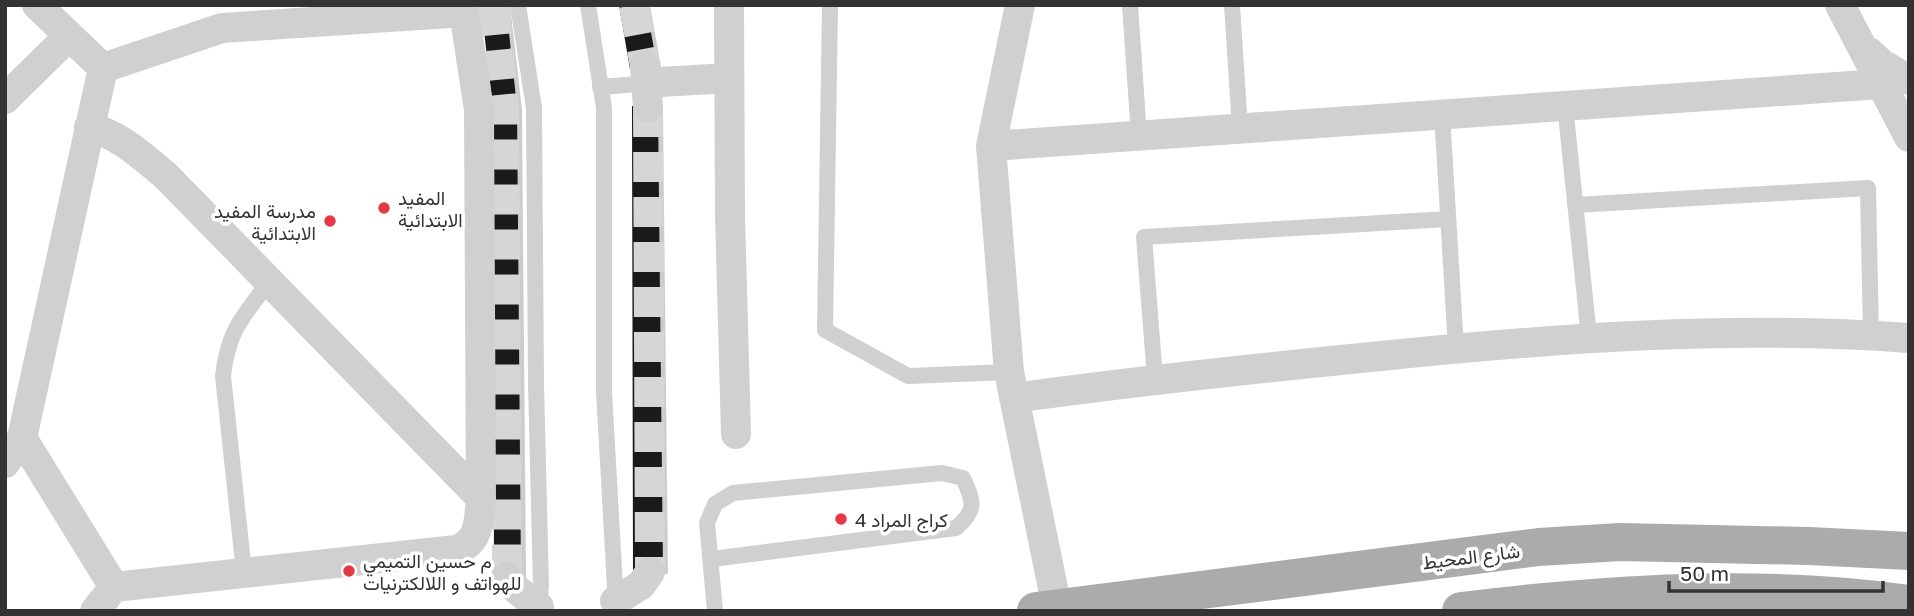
<svg xmlns="http://www.w3.org/2000/svg" width="1914" height="616" font-family="'Golos Text',Vazirmatn,sans-serif">
	<rect width="100%" height="100%" fill="#fff"/>
	<path fill="#0003" d="M 483,5 L 510,5 L 522,110 L 526,578 L 501,579 L 494,109 Z
		M 621,5 L 650,5 L 661,67 L 637,71 Z
		M 658,109 L 663,112 L 668,574 L 640,575 Z"/>
	<path fill="#1a1a1a" d="M 481,5 L 506,5 L 517,107 L 521,576 L 494,577 L 493,109 Z
		M 619,5 L 646,5 L 657,65 L 630,69 Z
		M 632,106 L 658,107 L 663,572 L 633,573 Z"/>
	<g fill="none" stroke-linecap="round" stroke-linejoin="round">
		<path stroke="#d6d6d6" stroke-width="30" stroke-dasharray="30 15" stroke-linecap="butt" d="M 494,5 L 504,108 L 507,577
			M 634,5 L 645,66
			M 648,107 L 650,572"/>
		<path stroke="#d0d0d0" stroke-width="16" d="M 518,5 L 534,108 L 536,384 L 541,586 L 539,610
			M 588,5 L 604,108 L 604,391 L 616,605
			M 830,5 L 825,330 L 908,376 L 1009,372
			M 1130,5 L 1139,136
			M 1232,5 L 1240,128
			M 600,87 L 651,83
			M 1565,105 L 1589,337
			M 1442,114 L 1456,348
			M 1575,205 L 1868,188 L 1871,335
			M 1155,378 L 1144,237 L 1448,219
			M 712,559 L 956,528 C 977,510 974,502 963,478 L 942,473 L 733,493 L 715,504 L 707,523 L 715,611
			M 244,572 L 223,376 C 228,331 242,318 268,283"/>
		<path stroke="#d0d0d0" stroke-width="30" d="M 37,5 L 103,68
			M 729,5 L 730,215 L 736,434
			M 1020,5 L 991,146 L 1009,372 L 1057,608
			M 1840,5 L 1909,137
			M 1869,52 L 1882,64 L 1909,80
			M 645,66 L 648,107
			M 103,68 L 222,28 L 465,12
			M 660,82 L 729,78
			M 5,99 L 69,36
			M 89,127 C 120,135 142,156 166,176 L 481,498
			M 991,146 L 1880,84
			M 1014,398 C 1136,381 1259,368 1381,356 C 1557,338 1732,325 1909,338
			M 22,438 L 114,587 L 95,611
			M 5,463 L 22,438 L 103,68
			M 507,577 L 516,589 L 539,607
			M 114,587 L 456,550 C 480,542 479,520 481,498 L 479,110 L 463,5
			M 615,601 L 641,585 L 650,572"/>
		<path stroke="#ababab" stroke-width="38" d="M 1036,611 L 1539,547 L 1620,542 L 1809,546 L 1909,551
			M 1461,611 C 1609,593 1761,583 1909,604"/>
	</g>
	<g fill="#e63946" stroke="#fff" stroke-width="2.5">
		<circle cx="384" cy="208" r="7"/>
		<circle cx="330" cy="221" r="7"/>
		<circle cx="841" cy="519" r="7"/>
		<circle cx="349" cy="571" r="7"/>
	</g>
	<g text-anchor="middle" dominant-baseline="central" stroke-width="7" stroke-linejoin="round" paint-order="stroke">
		<g font-size="19" fill="#333" stroke="#fff" text-anchor="start">
			<text x="398" y="197">المفيد<tspan x="398" dy="22">الابتدائية</tspan></text>
			<text x="316" y="210" text-anchor="end">مدرسة المفيد<tspan x="316" dy="22">الابتدائية</tspan></text>
			<text x="855" y="519">كراج المراد 4</text>
			<text x="363" y="560">م حسين التميمي<tspan x="363" dy="22">للهواتف و اللالكترنيات</tspan></text>
		</g>
		<g font-size="19" fill="#333" stroke="#fff">
			<text transform="translate(1471 556) rotate(-7)">شارع المحيط</text>
		</g>
	</g>
	<rect width="1914" height="616" fill="none" stroke="#333333" stroke-width="14"/>
	<path d="M1669 581v10h214v-10" fill="none" stroke="#333333" stroke-width="3.5"/>
	<text x="1680" y="581" font-size="21" fill="#333333" stroke="#ffffff" stroke-width="5" paint-order="stroke">50 m</text>
</svg>
